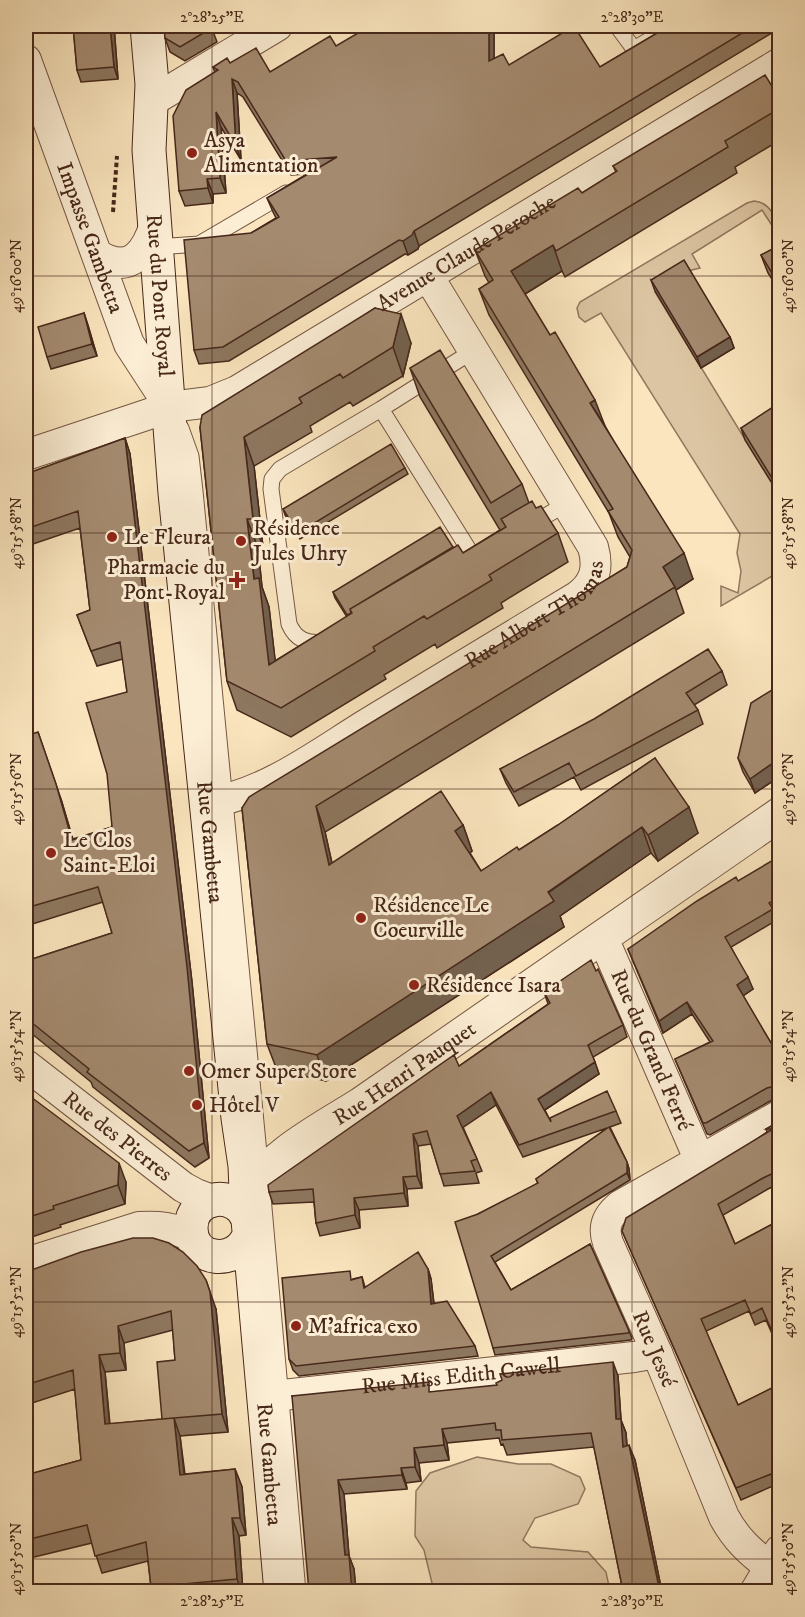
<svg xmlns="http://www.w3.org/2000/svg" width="805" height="1617" font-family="'IM FELL DW Pica',serif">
	<rect width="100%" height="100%" fill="#fae5be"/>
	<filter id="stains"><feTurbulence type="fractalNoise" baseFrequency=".00333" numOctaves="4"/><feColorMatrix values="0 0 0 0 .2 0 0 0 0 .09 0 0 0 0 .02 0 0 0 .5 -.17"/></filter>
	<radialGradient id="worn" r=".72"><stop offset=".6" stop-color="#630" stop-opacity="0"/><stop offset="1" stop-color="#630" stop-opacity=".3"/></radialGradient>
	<path fill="#dcc5a2" stroke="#92765e" stroke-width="1.5" d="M 754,201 C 766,202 771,210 777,220 L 771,224 L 762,210 L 692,254 L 700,268 L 688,271 L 655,292 L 779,495 L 779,572 L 721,606 L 721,586 L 738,593 L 741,571 L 737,553 L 740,534 L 601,313 L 585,322 L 579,317 L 577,308 L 580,302 L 747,203 Z
		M 477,1457 L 518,1464 L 551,1464 L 580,1477 L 585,1489 L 578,1504 L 535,1518 L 523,1540 L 531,1547 L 588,1552 L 606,1572 L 610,1591 L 430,1591 L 432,1583 L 424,1550 L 415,1536 L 416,1491 L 430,1473 Z"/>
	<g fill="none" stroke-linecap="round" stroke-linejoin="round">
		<defs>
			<path id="service" d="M 617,26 L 634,49 L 673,26
				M 157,247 L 199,244 L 286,193
				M 381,409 L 474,558
				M 181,428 L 191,456 L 195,491 L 261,1174 L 298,1592
				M 530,525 L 566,504
				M 324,642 C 307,644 296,640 289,624 L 271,489 L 272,479 L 280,469 L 381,409 L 473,351"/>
			<g id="minor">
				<path id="s1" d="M 26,60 L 129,344 L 170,407"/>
				<path d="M 152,101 L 277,26"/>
				<path d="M 98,255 C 130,275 146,253 155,224"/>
				<path id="s2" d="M 26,455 L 170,407 L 210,402 L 237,391 L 780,63"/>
				<path id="s3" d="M 207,803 C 267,794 319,753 370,722 C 439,680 508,638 578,596 C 595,583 599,568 593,547 L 428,276"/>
				<path id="s4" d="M 603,938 L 700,1161"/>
				<path id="s5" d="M 26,1065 L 183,1187 L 196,1194 L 212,1200"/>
				<path d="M 26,1263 L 139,1227 C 158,1226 176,1227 193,1238"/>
				<path id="s6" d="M 264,1397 L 634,1357 L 657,1353"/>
				<path d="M 770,1567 C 750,1552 736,1539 724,1517 L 657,1353 L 608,1243 C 602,1226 608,1215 621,1205 L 780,1115"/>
				<path d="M 755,1592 L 780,1550"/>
			</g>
			<g id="tertiary">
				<path id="s7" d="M 246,1196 C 268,1156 323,1128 361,1104 L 780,814"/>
			</g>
			<g id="secondary">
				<path id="s8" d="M 147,26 L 152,84 L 149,150 L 175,493 L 238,1118 L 245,1166 L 247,1216"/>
				<path id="s9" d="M 249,1235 C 237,1267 191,1262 191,1228 C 191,1194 238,1189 248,1220 L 281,1592"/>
			</g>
		</defs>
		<use href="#service" stroke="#745743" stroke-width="17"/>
		<use href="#minor" stroke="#745743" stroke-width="32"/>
		<use href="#tertiary" stroke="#745743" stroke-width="35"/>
		<use href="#secondary" stroke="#47281a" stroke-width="35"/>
		<path stroke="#47281a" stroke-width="4" stroke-dasharray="4.5 3" stroke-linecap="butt" d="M 113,212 L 117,156"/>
		<use href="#service" stroke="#fceed5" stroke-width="15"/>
		<use href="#minor" stroke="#fceed5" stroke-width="30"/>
		<use href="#tertiary" stroke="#fceed5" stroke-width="33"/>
		<use href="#secondary" stroke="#fceed5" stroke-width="33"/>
	</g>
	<path fill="#8d775f" stroke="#47281a" stroke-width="1.5" fill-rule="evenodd" d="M 73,26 L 114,26 L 118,79 L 81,82 L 77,70 Z
		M 211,26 L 217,42 L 185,61 L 170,52 L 165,38 Z
		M 669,26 L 780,26 L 780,28 L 419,246 L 418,249 L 408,255 L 405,254 L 229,361 L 199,364 L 194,350 L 251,233 L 276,218 L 273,212 L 267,198 L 307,174 L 291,175 L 243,97 L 237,93 L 241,160 L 221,127 L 226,193 L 213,194 L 213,203 L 185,206 L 179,191 L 215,73 L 213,67 L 230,63 L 270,72 L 336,46 L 494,32 L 494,59 L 509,65 L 600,67 Z
		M 780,99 L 780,140 L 735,167 L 737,173 L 565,277 L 562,271 L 525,294 L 605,426 L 693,579 L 676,590 L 684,613 L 325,832 L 332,863 L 463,825 L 472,851 L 470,853 L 481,871 L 519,850 L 558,825 L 655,758 L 698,833 L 658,861 L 651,853 L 560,916 L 564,927 L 326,1081 L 277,1070 L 267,1044 L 242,808 L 627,567 L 630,557 L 618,537 L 609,513 L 489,315 L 479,289 L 489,283 L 485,276 L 475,250 L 582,193 L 616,172 L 613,166 Z
		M 780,245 L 780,292 L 768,273 L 761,255 Z
		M 651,280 L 730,337 L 734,348 L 701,368 L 655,291 Z
		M 375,308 L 411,343 L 403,376 L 353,406 L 350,402 L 310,426 L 312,432 L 254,466 L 263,547 L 258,548 L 262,587 L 269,607 L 275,661 L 347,617 L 335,598 L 333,592 L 453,547 L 463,553 L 500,530 L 420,397 L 410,368 L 522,484 L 529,503 L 536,508 L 558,533 L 568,562 L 501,603 L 503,608 L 437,648 L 435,644 L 384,675 L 386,679 L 291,737 L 237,710 L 227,681 L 200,427 Z
		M 84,313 L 97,356 L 51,369 L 47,357 Z
		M 780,418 L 780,496 L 745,440 L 741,428 Z
		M 125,438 L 130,454 L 192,982 L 209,1158 L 195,1167 L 93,1087 L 91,1082 L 26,1029 L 26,961 L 112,933 L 103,902 L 26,926 L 26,736 L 61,799 L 73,839 L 112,827 L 127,692 L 123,659 L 97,666 L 77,615 L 90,610 L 80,528 L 27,546 L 29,556 L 26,557 L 26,474 Z
		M 405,468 L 408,474 L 300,539 L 285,515 L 283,509 Z
		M 722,671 L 727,685 L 694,705 L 698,710 L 703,724 L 581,790 L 574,777 L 519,806 L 506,783 L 500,769 Z
		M 780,685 L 780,776 L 755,793 L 743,772 L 738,758 Z
		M 780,856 L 780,911 L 775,914 L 777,920 L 731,947 L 753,989 L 743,996 L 771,1043 L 780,1038 L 780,1098 L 772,1100 L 710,1135 L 707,1134 L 675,1059 L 710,1042 L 692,1014 L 663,1033 L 628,949 Z
		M 596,971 L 623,1025 L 627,1037 L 593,1057 L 599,1074 L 545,1110 L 551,1122 L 616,1111 L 621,1123 L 610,1127 L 627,1162 L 629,1169 L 630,1180 L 495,1262 L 511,1290 L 590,1244 L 632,1338 L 631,1340 L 495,1355 L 493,1348 L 478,1214 L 538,1184 L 536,1179 L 607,1128 L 523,1157 L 496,1105 L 463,1127 L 477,1159 L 482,1171 L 476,1173 L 479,1183 L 444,1186 L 431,1144 L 418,1146 L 422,1188 L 407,1189 L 408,1206 L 359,1210 L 360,1228 L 320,1236 L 316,1223 L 314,1202 L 273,1204 L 269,1192 L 459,1066 L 548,1004 L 544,992 Z
		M 26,1095 L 126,1182 L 125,1204 L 60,1225 L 61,1227 L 26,1239 Z
		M 780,1121 L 780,1183 L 768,1189 L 723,1215 L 735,1244 L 780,1220 L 780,1352 L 766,1320 L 755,1325 L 749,1311 L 706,1331 L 738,1405 L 780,1384 L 780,1481 L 775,1485 L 741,1500 L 627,1242 L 622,1231 L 767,1132 L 766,1129 Z
		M 428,1269 L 431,1279 L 434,1303 L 475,1346 L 478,1356 L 299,1376 L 293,1370 L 289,1359 L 353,1279 L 362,1277 L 365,1287 Z
		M 26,1272 L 216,1309 L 228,1432 L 180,1436 L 185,1474 L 235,1469 L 242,1487 L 246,1535 L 239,1536 L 243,1592 L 152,1592 L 151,1587 L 148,1561 L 102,1573 L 92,1543 L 26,1559 L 26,1475 L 81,1460 L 75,1389 L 26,1405 ZM 173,1330 L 175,1360 L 162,1419 L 110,1424 L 105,1372 L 126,1370 L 124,1343 Z
		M 618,1376 L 621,1420 L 626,1433 L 627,1446 L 635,1460 L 662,1592 L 624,1592 L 622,1586 L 594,1447 L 507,1455 L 503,1444 L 501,1445 L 499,1438 L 447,1443 L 449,1460 L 419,1463 L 421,1481 L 406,1483 L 407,1489 L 344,1494 L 349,1556 L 354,1569 L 356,1592 L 292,1396 L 432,1392 Z"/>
	<path fill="#73614e" stroke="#47281a" stroke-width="1.5" d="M 110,26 L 114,26 L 118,79 L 114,67 Z
		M 489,26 L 492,26 L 494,32 L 494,76 L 489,61 Z
		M 232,79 L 237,93 L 241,160 L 236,146 Z
		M 216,112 L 221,127 L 226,193 L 220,178 Z
		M 207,179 L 213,194 L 213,203 L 208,188 Z
		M 414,231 L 419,246 L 418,249 L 408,255 L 403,241 Z
		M 553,245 L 562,271 L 520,297 L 511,271 Z
		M 84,313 L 88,325 L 97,356 L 92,344 Z
		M 401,314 L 411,343 L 403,376 L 393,347 Z
		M 730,337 L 734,348 L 701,368 L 697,357 Z
		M 595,400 L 605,426 L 590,403 Z
		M 244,437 L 254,466 L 263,547 L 253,519 Z
		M 125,438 L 130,454 L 192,982 L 209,1158 L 204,1143 Z
		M 247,519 L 258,548 L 262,587 L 269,607 L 279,693 L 269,665 L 254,579 Z
		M 684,553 L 693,579 L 676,590 L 663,567 Z
		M 38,732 L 61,799 L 77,855 L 72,840 Z
		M 780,758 L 780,776 L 755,793 L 750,779 Z
		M 316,806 L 325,832 L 338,891 L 329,865 Z
		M 689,807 L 698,833 L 658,861 L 648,835 Z
		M 463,825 L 472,851 L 464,857 L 455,831 Z
		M 642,827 L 651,853 L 560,916 L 564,927 L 326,1081 L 317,1055 Z
		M 748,977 L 753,989 L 741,997 L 737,985 Z
		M 687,1002 L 692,1014 L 663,1033 L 659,1021 Z
		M 595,1062 L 599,1074 L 543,1111 L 538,1099 Z
		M 491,1092 L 496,1105 L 462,1128 L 457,1116 Z
		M 413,1134 L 418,1146 L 422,1188 L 417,1176 Z
		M 627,1162 L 629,1169 L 630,1180 L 627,1173 Z
		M 119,1163 L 126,1182 L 125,1204 L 118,1185 Z
		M 403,1177 L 407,1189 L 408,1206 L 404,1193 Z
		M 354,1198 L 359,1210 L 360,1228 L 355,1215 Z
		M 428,1269 L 431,1279 L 435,1314 L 431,1304 Z
		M 206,1280 L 216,1309 L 228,1432 L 222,1414 Z
		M 118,1326 L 124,1343 L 126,1370 L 120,1353 Z
		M 99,1355 L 105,1372 L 111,1442 L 105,1424 Z
		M 613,1362 L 618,1376 L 621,1420 L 626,1433 L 628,1461 L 623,1447 L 616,1419 Z
		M 174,1418 L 180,1436 L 186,1492 L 180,1475 Z
		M 442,1429 L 447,1443 L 449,1460 L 444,1445 Z
		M 629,1445 L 635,1460 L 662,1592 L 660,1592 Z
		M 414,1448 L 419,1463 L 421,1481 L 415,1467 Z
		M 780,1466 L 780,1481 L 775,1485 L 771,1474 Z
		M 401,1468 L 406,1483 L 407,1489 L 402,1475 Z
		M 235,1469 L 242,1487 L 246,1535 L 240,1518 Z
		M 338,1480 L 344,1494 L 349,1556 L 354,1569 L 356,1592 L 352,1592 L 345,1555 Z
		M 232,1518 L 239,1536 L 243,1592 L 242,1592 L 237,1579 Z"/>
	<path fill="#a48a6f" stroke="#47281a" stroke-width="1.5" d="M 73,26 L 110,26 L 114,67 L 77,70 Z
		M 164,26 L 211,26 L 212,28 L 180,47 L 165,38 Z
		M 370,26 L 489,26 L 489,61 L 503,54 L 509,65 L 574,26 L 600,67 L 669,26 L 754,26 L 414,231 L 412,235 L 403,241 L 399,240 L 223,347 L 194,350 L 184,240 L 251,233 L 279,217 L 267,198 L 337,157 L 286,161 L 238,82 L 232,79 L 236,146 L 216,112 L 220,178 L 207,179 L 208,188 L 179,191 L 173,116 L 186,90 L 218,70 L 213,67 L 227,58 L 230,63 L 256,48 L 270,72 L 330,36 L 336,46 Z
		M 765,75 L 780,99 L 780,108 L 725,141 L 728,147 L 556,251 L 553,245 L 511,271 L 550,335 L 555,332 L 595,400 L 590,403 L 684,553 L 663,567 L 675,587 L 316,806 L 329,865 L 441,791 L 463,825 L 455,831 L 481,871 L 517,847 L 519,850 L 558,825 L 655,758 L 689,807 L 648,835 L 642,827 L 548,892 L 554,901 L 317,1055 L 267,1044 L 242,808 L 249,797 L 627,567 L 632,550 L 608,511 L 613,509 L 479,289 L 493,280 L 475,250 L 578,188 L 582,193 L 617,171 L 613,166 Z
		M 780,245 L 780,286 L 761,255 Z
		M 684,260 L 730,337 L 697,357 L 651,280 Z
		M 375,308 L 401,314 L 393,347 L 343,378 L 340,374 L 299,398 L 302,403 L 244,437 L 253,519 L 247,519 L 254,579 L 259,578 L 269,665 L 352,613 L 350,609 L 458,545 L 463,553 L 506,527 L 501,519 L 532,501 L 536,508 L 541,506 L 558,533 L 489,575 L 492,580 L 427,619 L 424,616 L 373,647 L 375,651 L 281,708 L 227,681 L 200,427 L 202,415 Z
		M 84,313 L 92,344 L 47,357 L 38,327 Z
		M 440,350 L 522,484 L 491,503 L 410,368 Z
		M 773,407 L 780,418 L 780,491 L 741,428 Z
		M 125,438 L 187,967 L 204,1143 L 189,1151 L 87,1072 L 89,1069 L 26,1018 L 26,961 L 112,933 L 98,887 L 26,908 L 26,736 L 38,732 L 56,784 L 72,840 L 112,827 L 107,774 L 86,703 L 127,692 L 120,642 L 91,651 L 77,615 L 90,610 L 78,511 L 26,529 L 26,474 Z
		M 391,444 L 405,468 L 298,533 L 283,509 Z
		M 440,527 L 453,547 L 350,609 L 351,613 L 347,615 L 333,592 Z
		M 708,649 L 722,671 L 686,693 L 698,710 L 576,776 L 569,763 L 514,792 L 500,769 L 594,719 Z
		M 780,685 L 780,758 L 750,779 L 738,758 L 751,703 Z
		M 780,856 L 780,897 L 769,903 L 773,909 L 725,937 L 748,977 L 737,985 L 771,1043 L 780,1038 L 780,1087 L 775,1086 L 767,1088 L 706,1123 L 703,1123 L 675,1059 L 713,1041 L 687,1002 L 659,1021 L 628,949 L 697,901 L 736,877 L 738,881 Z
		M 591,960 L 596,971 L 598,969 L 623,1025 L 588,1045 L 595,1062 L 538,1099 L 551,1122 L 550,1118 L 607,1091 L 616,1111 L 519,1145 L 491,1092 L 457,1116 L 477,1159 L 471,1161 L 475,1171 L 440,1174 L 427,1131 L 413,1134 L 417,1176 L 403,1177 L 404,1193 L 354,1198 L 355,1215 L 316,1223 L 313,1189 L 269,1192 L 268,1185 L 454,1055 L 459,1066 L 550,1003 L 544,992 Z
		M 27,1094 L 119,1163 L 118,1185 L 53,1206 L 54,1209 L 26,1218 L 26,1095 Z
		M 780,1121 L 780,1170 L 763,1178 L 718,1204 L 735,1244 L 780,1220 L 780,1350 L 762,1308 L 751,1314 L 745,1300 L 701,1319 L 738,1405 L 780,1384 L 780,1466 L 771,1474 L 736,1488 L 622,1231 L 626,1218 L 773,1129 L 766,1129 Z
		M 609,1127 L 627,1162 L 627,1173 L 491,1256 L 511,1290 L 590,1244 L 629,1331 L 628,1333 L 493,1348 L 455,1222 L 478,1214 L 538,1183 L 536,1179 Z
		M 133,1238 L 153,1238 L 169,1243 L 183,1252 L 197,1266 L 206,1280 L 210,1292 L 222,1414 L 162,1419 L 157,1362 L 175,1360 L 171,1311 L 118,1326 L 120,1353 L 99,1355 L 105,1424 L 174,1418 L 180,1475 L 235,1469 L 240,1518 L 232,1518 L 237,1579 L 151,1587 L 146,1542 L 95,1556 L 87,1525 L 26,1540 L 26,1475 L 81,1460 L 73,1370 L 26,1385 L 26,1272 L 81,1252 Z
		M 418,1252 L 428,1269 L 431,1304 L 447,1301 L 475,1346 L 296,1366 L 289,1359 L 282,1278 L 350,1271 L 351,1280 L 362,1277 L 364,1288 Z
		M 613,1362 L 616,1419 L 621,1419 L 623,1447 L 629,1445 L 660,1592 L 627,1592 L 626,1585 L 622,1586 L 591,1433 L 502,1440 L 501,1430 L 496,1430 L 495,1423 L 442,1429 L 444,1445 L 414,1448 L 415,1467 L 401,1468 L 402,1475 L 338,1480 L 345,1555 L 349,1555 L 352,1592 L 309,1592 L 292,1396 L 429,1382 L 429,1392 L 497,1385 L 496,1383 L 502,1380 L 500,1374 Z"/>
	<path fill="none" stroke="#47281a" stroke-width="1.5" stroke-opacity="0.45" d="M 212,26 L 212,1592M 632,26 L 632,1592M 26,276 L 780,276M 26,533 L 780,533M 26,789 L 780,789M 26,1046 L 780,1046M 26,1302 L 780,1302M 26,1559 L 780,1559"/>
	<g fill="#8f2418" stroke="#fceed5" stroke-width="2">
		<circle cx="192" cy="153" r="6"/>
		<circle cx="112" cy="537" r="6"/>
		<circle cx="241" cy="541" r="6"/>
		<path d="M234 571h6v6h6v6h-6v6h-6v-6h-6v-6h6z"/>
		<circle cx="51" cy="853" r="6"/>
		<circle cx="361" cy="918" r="6"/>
		<circle cx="414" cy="985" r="6"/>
		<circle cx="189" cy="1071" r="6"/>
		<circle cx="197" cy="1105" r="6"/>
		<circle cx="296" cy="1326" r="6"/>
	</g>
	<g text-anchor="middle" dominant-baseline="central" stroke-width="6" stroke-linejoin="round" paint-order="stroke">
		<g font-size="22" fill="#47281a" stroke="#fceed5" text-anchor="start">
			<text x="204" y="140">Asya<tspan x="204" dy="25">Alimentation</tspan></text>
			<text x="253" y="528">Résidence<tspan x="253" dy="25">Jules Uhry</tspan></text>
			<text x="124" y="537">Le Fleura</text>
			<text x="225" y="567" text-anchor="end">Pharmacie du<tspan x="225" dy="25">Pont-Royal</tspan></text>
			<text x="63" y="840">Le Clos<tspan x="63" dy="25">Saint-Eloi</tspan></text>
			<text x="373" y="905">Résidence Le<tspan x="373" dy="25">Coeurville</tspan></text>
			<text x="426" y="985">Résidence Isara</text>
			<text x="201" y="1071">Omer Super Store</text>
			<text x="209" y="1105">Hôtel V</text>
			<text x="308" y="1326">M'africa exo</text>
		</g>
		<g font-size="22" fill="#47281a" stroke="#fceed5">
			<text stroke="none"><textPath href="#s1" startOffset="189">Impasse Gambetta</textPath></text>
			<text stroke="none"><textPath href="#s2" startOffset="489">Avenue Claude Peroche</textPath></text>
			<text stroke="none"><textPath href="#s8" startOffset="270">Rue du Pont Royal</textPath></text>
			<text stroke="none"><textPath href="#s3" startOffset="382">Rue Albert Thomas</textPath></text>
			<text stroke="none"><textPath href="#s8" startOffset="819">Rue Gambetta</textPath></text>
			<text stroke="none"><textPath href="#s4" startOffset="122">Rue du Grand Ferré</textPath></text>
			<text stroke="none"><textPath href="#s7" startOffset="202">Rue Henri Pauquet</textPath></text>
			<text stroke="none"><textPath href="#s5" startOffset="116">Rue des Pierres</textPath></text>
			<text transform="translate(654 1349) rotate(67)">Rue Jessé</text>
			<text stroke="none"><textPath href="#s6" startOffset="198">Rue Miss Edith Cawell</textPath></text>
			<text stroke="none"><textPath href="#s9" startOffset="412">Rue Gambetta</textPath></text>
		</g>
	</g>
	<rect width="805" height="1617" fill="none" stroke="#fae5be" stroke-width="66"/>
	<rect x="33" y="33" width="739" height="1551" fill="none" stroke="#47281a" stroke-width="2"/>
	<g font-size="15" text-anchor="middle" fill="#47281a">
		<text x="212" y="22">2°28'25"E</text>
		<text x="632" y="22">2°28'30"E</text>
		<text transform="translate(16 276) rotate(-90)" y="5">49°16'00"N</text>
		<text transform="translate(788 276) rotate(-90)" y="5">49°16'00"N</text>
		<text transform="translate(16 533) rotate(-90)" y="5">49°15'58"N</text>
		<text transform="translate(788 533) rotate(-90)" y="5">49°15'58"N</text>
		<text transform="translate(16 789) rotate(-90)" y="5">49°15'56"N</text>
		<text transform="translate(788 789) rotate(-90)" y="5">49°15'56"N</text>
		<text transform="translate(16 1046) rotate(-90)" y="5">49°15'54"N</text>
		<text transform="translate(788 1046) rotate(-90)" y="5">49°15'54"N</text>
		<text transform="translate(16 1302) rotate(-90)" y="5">49°15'52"N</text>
		<text transform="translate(788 1302) rotate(-90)" y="5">49°15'52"N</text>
		<text transform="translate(16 1559) rotate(-90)" y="5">49°15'50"N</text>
		<text transform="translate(788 1559) rotate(-90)" y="5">49°15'50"N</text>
		<text x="212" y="1606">2°28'25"E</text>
		<text x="632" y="1606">2°28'30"E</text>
	</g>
	<rect width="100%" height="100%" filter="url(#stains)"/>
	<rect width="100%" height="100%" fill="url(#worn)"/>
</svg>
